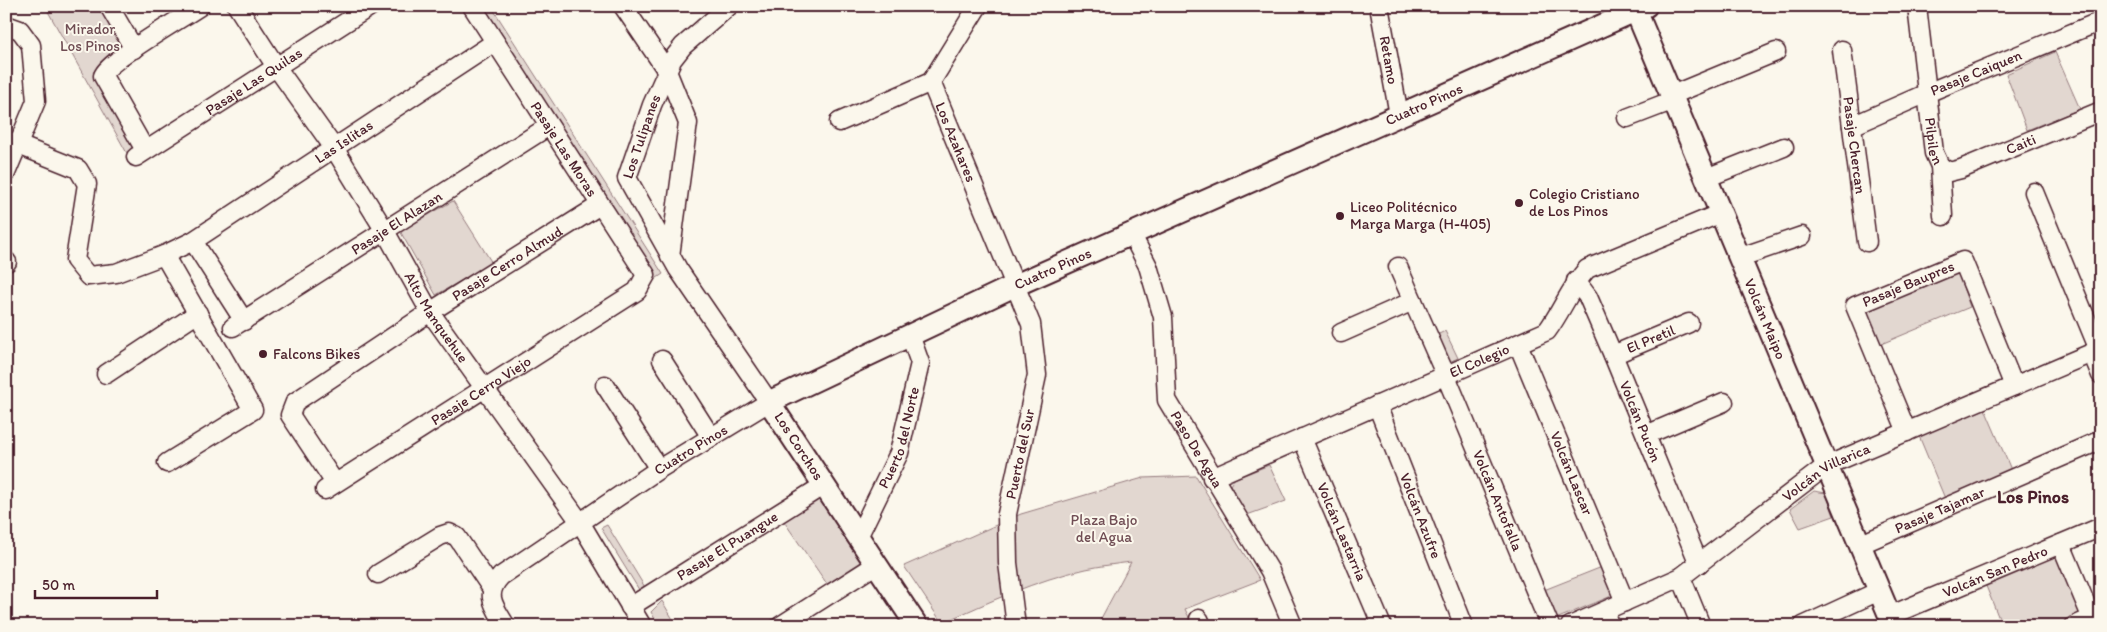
<svg xmlns="http://www.w3.org/2000/svg" width="2107" height="632" font-family="Itim,sans-serif">
	<rect width="100%" height="100%" fill="#fbf7ec"/>
	<filter id="ink" filterUnits="userSpaceOnUse"><feTurbulence type="fractalNoise" baseFrequency=".02" numOctaves="2"/><feDisplacementMap in="SourceGraphic" scale="10" xChannelSelector="R" yChannelSelector="G"/><feConvolveMatrix kernelMatrix="1 2 1 2 8 2 1 2 1" color-interpolation-filters="sRGB"/></filter>
	<g filter="url(#ink)">
		<path fill="#e2d7d0" stroke="#967b7e" d="M 45,6 L 98,6 L 125,46 L 93,72 L 138,149 L 128,155 Z
			M 478,6 L 491,6 L 663,274 L 654,280 Z
			M 2055,52 L 2080,109 L 2027,130 L 2006,74 Z
			M 453,201 L 492,263 L 436,295 L 400,231 Z
			M 1957,270 L 1970,307 L 1881,344 L 1866,309 Z
			M 1445,331 L 1458,358 L 1447,363 L 1435,336 Z
			M 1985,409 L 2012,472 L 1946,501 L 1919,436 Z
			M 1269,465 L 1286,501 L 1247,515 L 1230,485 L 1234,479 Z
			M 1196,476 L 1260,580 L 1185,609 L 1193,626 L 1097,626 L 1131,562 C 1116,564 1100,566 1086,569 C 1036,580 989,602 942,623 L 904,566 L 1021,514 L 1143,478 Z
			M 1814,491 L 1826,493 L 1834,516 L 1800,528 L 1790,509 Z
			M 818,496 L 861,562 L 827,584 L 783,520 Z
			M 607,525 L 646,589 L 641,593 L 601,528 Z
			M 2056,552 L 2082,615 L 2055,626 L 2002,626 L 1984,581 Z
			M 1602,567 L 1614,595 L 1556,619 L 1544,590 Z
			M 662,601 L 677,626 L 659,626 L 651,612 Z"/>
		<g fill="none" stroke-linecap="round" stroke-linejoin="round">
			<defs>
				<g id="minor">
					<path d="M 109,6 L 134,49"/>
					<path id="s1" d="M 237,6 L 277,68 L 334,148 L 385,231 L 430,312 L 580,522 L 642,626"/>
					<path d="M 623,6 L 667,71 L 688,123 L 670,256"/>
					<path id="s2" d="M 1379,6 L 1399,115"/>
					<path id="s3" d="M 1917,6 L 1934,153 L 1940,166 L 1943,216"/>
					<path d="M 6,25 L 20,30 L 31,45 L 36,101 L 6,173"/>
					<path id="s4" d="M 1842,50 L 1867,242"/>
					<path id="s5" d="M 931,82 L 1031,324 L 1037,375 L 1007,514 L 1008,563 L 1016,626"/>
					<path d="M 931,82 L 978,6"/>
					<path d="M 1672,95 L 1776,52"/>
					<path d="M 1627,118 L 1674,100"/>
					<path d="M 839,122 L 931,82"/>
					<path id="s6" d="M 1852,126 L 1927,93 L 2101,21"/>
					<path id="s7" d="M 6,140 L 78,169 L 87,184 L 75,260 L 88,276 L 116,273 L 164,255 L 193,241 L 495,42"/>
					<path d="M 145,150 L 103,76 C 106,62 184,17 200,6"/>
					<path id="s8" d="M 136,157 L 371,6"/>
					<path id="s9" d="M 1940,166 L 1949,172 L 1961,169 L 2101,111"/>
					<path d="M 1706,178 L 1784,147"/>
					<path d="M 2034,192 L 2099,350"/>
					<path id="s10" d="M 1131,233 L 1148,266 L 1163,317 L 1167,400 L 1270,571 L 1293,626"/>
					<path d="M 193,241 L 244,321"/>
					<path d="M 164,255 L 253,410 L 167,463"/>
					<path d="M 1741,257 L 1802,236"/>
					<path d="M 6,261 L 7,262"/>
					<path id="s11" d="M 1398,267 L 1446,376 L 1550,626"/>
					<path id="s12" d="M 1576,281 L 1588,297 L 1613,355 L 1699,564"/>
					<path id="s13" d="M 233,327 L 549,126"/>
					<path d="M 1341,333 L 1413,301"/>
					<path id="s14" d="M 1518,344 L 1625,602"/>
					<path d="M 2092,353 L 2101,375"/>
					<path id="s15" d="M 1613,355 L 1689,323"/>
					<path d="M 662,360 L 711,437"/>
					<path d="M 106,374 L 198,313"/>
					<path d="M 605,385 L 659,469"/>
					<path id="s16" d="M 1377,405 L 1464,626"/>
					<path id="s17" d="M 1907,432 L 1855,306 L 1963,261 L 2014,386"/>
					<path d="M 1646,435 L 1724,402"/>
					<path id="s18" d="M 1302,438 L 1382,626"/>
					<path id="s19" d="M 1212,478 L 1547,331 C 1562,311 1570,288 1587,269 L 1721,213"/>
					<path id="s20" d="M 335,483 L 290,415 L 295,402 L 430,312 L 600,205"/>
					<path id="s21" d="M 325,490 L 637,291 L 646,275 L 472,6"/>
					<path id="s22" d="M 859,535 L 899,453 L 920,363 L 910,335"/>
					<path d="M 2061,544 L 2095,626"/>
					<path id="s23" d="M 1859,545 L 2101,440"/>
					<path d="M 378,574 L 440,536 L 449,533 L 457,537 L 492,589"/>
					<path d="M 1681,577 L 1701,626"/>
					<path id="s24" d="M 630,607 L 824,485"/>
					<path d="M 1604,612 L 1610,626"/>
					<path id="s25" d="M 1889,616 L 2101,527"/>
					<path d="M 1199,619 L 1202,626"/>
					<path id="s26" d="M 506,626 C 495,607 483,595 501,576 L 659,469 L 769,402 L 678,269 L 627,178 L 652,105 L 672,60 L 683,46 L 729,6"/>
					<path d="M 780,626 L 877,564"/>
					<path id="s27" d="M 1570,626 L 1681,577 L 1826,466 L 2101,349"/>
					<path d="M 1803,626 L 1879,591"/>
					<path d="M 2074,626 L 2092,618"/>
				</g>
				<g id="tertiary">
					<path id="s28" d="M 1636,11 L 1894,626"/>
					<path id="s29" d="M 917,626 L 769,402 L 1016,285 L 1646,6"/>
				</g>
			</defs>
			<use href="#minor" stroke="#4a1f2b" stroke-width="21"/>
			<use href="#tertiary" stroke="#4a1f2b" stroke-width="25"/>
			<use href="#minor" stroke="#fbf7ec" stroke-width="18"/>
			<use href="#tertiary" stroke="#fbf7ec" stroke-width="21"/>
		</g>
	</g>
	<g fill="#4a1f2b" stroke="#fbf7ec" stroke-width="2">
		<circle cx="1519" cy="203" r="5"/>
		<circle cx="1340" cy="216" r="5"/>
		<circle cx="263" cy="354" r="5"/>
	</g>
	<g text-anchor="middle" dominant-baseline="central" stroke-width="4" stroke-linejoin="round" paint-order="stroke">
		<g font-size="15" fill="#704d54" stroke="#fbf7ec">
			<text x="90" y="29">Mirador<tspan x="90" dy="17">Los Pinos</tspan></text>
			<text x="1104" y="520">Plaza Bajo<tspan x="1104" dy="17">del Agua</tspan></text>
		</g>
		<g font-size="15" fill="#4a1f2b" stroke="#fbf7ec">
			<text stroke="none"><textPath href="#s2" startOffset="55">Retamo</textPath></text>
			<text stroke="none"><textPath href="#s6" startOffset="135">Pasaje Caiquen</textPath></text>
			<text stroke="none"><textPath href="#s8" startOffset="140">Pasaje Las Quilas</textPath></text>
			<text stroke="none"><textPath href="#s29" startOffset="988">Cuatro Pinos</textPath></text>
			<text stroke="none"><textPath href="#s26" startOffset="685">Los Tulipanes</textPath></text>
			<text stroke="none"><textPath href="#s7" startOffset="485">Las Islitas</textPath></text>
			<text stroke="none"><textPath href="#s3" startOffset="136">Pilpilen</textPath></text>
			<text stroke="none"><textPath href="#s5" startOffset="65">Los Azahares</textPath></text>
			<text stroke="none"><textPath href="#s9" startOffset="88">Caiti</textPath></text>
			<text stroke="none"><textPath href="#s4" startOffset="96">Pasaje Chercan</textPath></text>
			<text transform="translate(564 149) rotate(57)">Pasaje Las Moras</text>
			<text stroke="none"><textPath href="#s13" startOffset="194">Pasaje El Alazan</textPath></text>
			<text stroke="none"><textPath href="#s20" startOffset="349">Pasaje Cerro Almud</textPath></text>
			<text stroke="none"><textPath href="#s29" startOffset="582">Cuatro Pinos</textPath></text>
			<text stroke="none"><textPath href="#s17" startOffset="194">Pasaje Baupres</textPath></text>
			<text stroke="none"><textPath href="#s1" startOffset="370">Alto Manquehue</textPath></text>
			<text stroke="none"><textPath href="#s28" startOffset="334">Volcán Maipo</textPath></text>
			<text stroke="none"><textPath href="#s15" startOffset="41">El Pretil</textPath></text>
			<text stroke="none"><textPath href="#s19" startOffset="292">El Colegio</textPath></text>
			<text stroke="none"><textPath href="#s21" startOffset="185">Pasaje Cerro Viejo</textPath></text>
			<text stroke="none"><textPath href="#s12" startOffset="155">Volcán Pucón</textPath></text>
			<text stroke="none"><textPath href="#s22" startOffset="106">Puerto del Norte</textPath></text>
			<text transform="translate(799 446) rotate(57)">Los Corchos</text>
			<text stroke="none"><textPath href="#s26" startOffset="284">Cuatro Pinos</textPath></text>
			<text stroke="none"><textPath href="#s10" startOffset="231">Paso De Agua</textPath></text>
			<text transform="translate(1020 454) rotate(-78)">Puerto del Sur</text>
			<text stroke="none"><textPath href="#s14" startOffset="140">Volcán Lascar</textPath></text>
			<text stroke="none"><textPath href="#s27" startOffset="301">Volcán Villarica</textPath></text>
			<text stroke="none"><textPath href="#s11" startOffset="254">Volcán Antofalla</textPath></text>
			<text stroke="none"><textPath href="#s23" startOffset="88">Pasaje Tajamar</textPath></text>
			<text stroke="none"><textPath href="#s16" startOffset="119">Volcán Azufre</textPath></text>
			<text stroke="none"><textPath href="#s18" startOffset="102">Volcán Lastarria</textPath></text>
			<text stroke="none"><textPath href="#s24" startOffset="115">Pasaje El Puangue</textPath></text>
			<text stroke="none"><textPath href="#s25" startOffset="115">Volcán San Pedro</textPath></text>
		</g>
		<g font-size="15" fill="#4a1f2b" stroke="#fbf7ec" text-anchor="start">
			<text x="1529" y="194">Colegio Cristiano<tspan x="1529" dy="17">de Los Pinos</tspan></text>
			<text x="1350" y="207">Liceo Politécnico<tspan x="1350" dy="17">Marga Marga (H-405)</tspan></text>
			<text x="273" y="354">Falcons Bikes</text>
		</g>
		<g font-size="18" font-weight="bold" fill="#4a1f2b" stroke="#fbf7ec">
			<text x="2033" y="497">Los Pinos</text>
		</g>
	</g>
	<rect width="2107" height="632" fill="none" stroke="#fbf7ec" stroke-width="25"/>
	<rect x="12" y="12" width="2082" height="607" fill="none" stroke="#4a1f2b" stroke-width="2" filter="url(#ink)"/>
	<path d="M35 590v8h122v-8" fill="none" stroke="#4a1f2b" stroke-width="2.5"/>
	<text x="42" y="590" font-size="15" fill="#4a1f2b" stroke="#fbf7ec" stroke-width="4" paint-order="stroke">50 m</text>
</svg>
